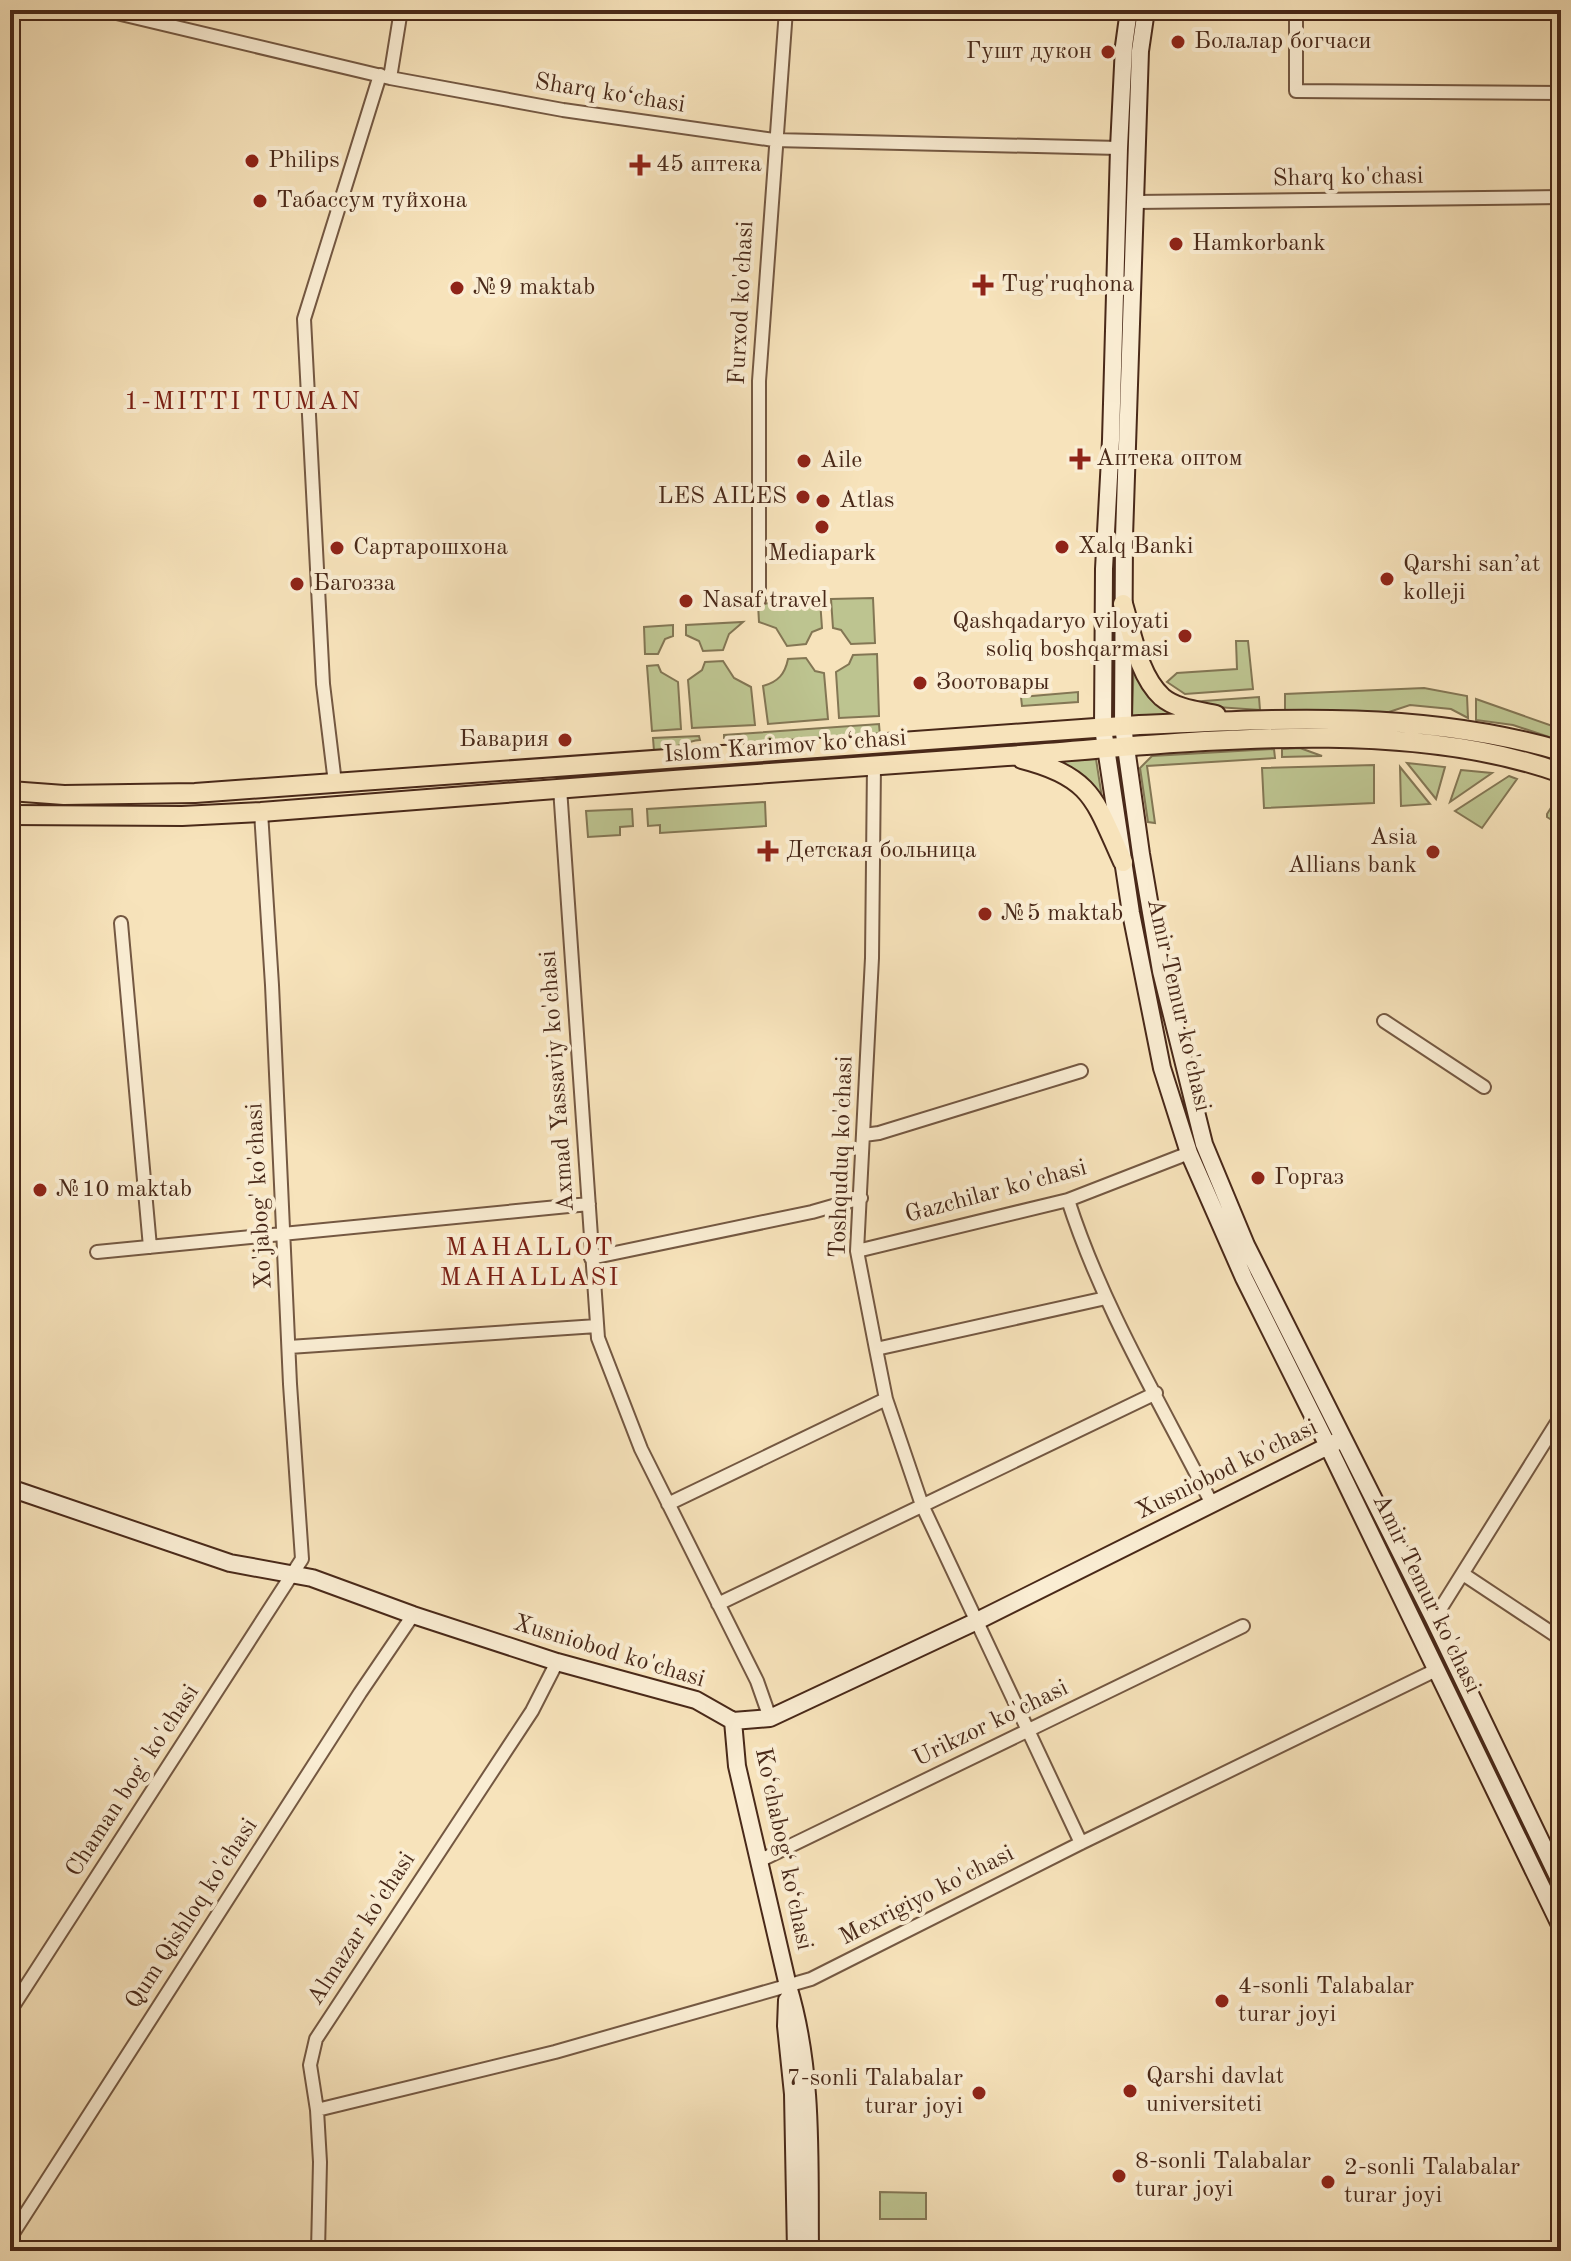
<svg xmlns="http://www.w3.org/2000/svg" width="1571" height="2261" font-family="'Old Standard TT',serif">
	<rect width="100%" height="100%" fill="#f7e3bb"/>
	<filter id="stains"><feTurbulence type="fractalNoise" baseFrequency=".0025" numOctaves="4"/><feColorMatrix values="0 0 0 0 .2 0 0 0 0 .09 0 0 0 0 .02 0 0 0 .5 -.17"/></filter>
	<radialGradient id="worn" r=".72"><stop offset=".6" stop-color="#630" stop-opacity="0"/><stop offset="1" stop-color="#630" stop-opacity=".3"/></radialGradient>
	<path fill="#bdc490" stroke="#837654" stroke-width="2" d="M 873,598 L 875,643 L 851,644 L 841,630 L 833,628 L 831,599 Z
		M 820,600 L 822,628 L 812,632 L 806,644 L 787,646 L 776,628 L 759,622 L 758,604 Z
		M 743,622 L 729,634 L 723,650 L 703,651 L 699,641 L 686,635 L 686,625 Z
		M 673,625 L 673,636 L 665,639 L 658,654 L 645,654 L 644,627 Z
		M 1236,641 L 1248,641 L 1253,689 L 1185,694 L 1167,682 L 1177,673 L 1237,669 Z
		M 877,654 L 879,716 L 839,718 L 836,672 L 849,664 L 853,655 Z
		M 806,658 L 815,671 L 824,673 L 828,719 L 768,724 L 763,686 C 778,682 785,674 788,659 Z
		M 1134,658 L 1188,714 L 1132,716 Z
		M 723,661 L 734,678 L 751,687 L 755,725 L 692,728 L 688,680 L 702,670 L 705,662 Z
		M 658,665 L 661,672 L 678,682 L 681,729 L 652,731 L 647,666 Z
		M 1424,688 L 1467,696 L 1468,718 L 1451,709 L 1410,705 L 1389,712 L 1285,711 L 1285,694 Z
		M 1078,692 L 1078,702 L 1022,706 L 1021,697 Z
		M 1259,697 L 1260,710 L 1202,706 L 1189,702 Z
		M 1476,699 L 1561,729 L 1561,741 L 1513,725 L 1476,720 Z
		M 879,724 L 880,736 L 748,745 L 724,738 L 724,735 Z
		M 699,736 L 700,740 C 683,741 670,752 654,751 L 653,738 Z
		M 1300,748 L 1322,756 L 1282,757 L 1282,749 Z
		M 1274,749 L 1275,758 L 1147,766 L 1155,823 L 1148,822 L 1140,768 L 1152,756 Z
		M 1096,759 L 1103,804 L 1052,762 Z
		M 1407,763 L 1445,767 L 1436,799 Z
		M 1374,765 L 1374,803 L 1264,808 L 1262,768 Z
		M 1400,767 L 1430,804 L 1401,806 Z
		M 1461,770 L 1492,773 L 1450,802 Z
		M 1509,776 L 1517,779 L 1482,828 L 1455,811 Z
		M 1561,792 L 1561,826 L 1547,817 L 1547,814 Z
		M 765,802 L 766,826 L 660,833 L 660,825 L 648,826 L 647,809 Z
		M 632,809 L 633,826 L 620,827 L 620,835 L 588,837 L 586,811 Z
		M 880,2192 L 926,2193 L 926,2219 L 880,2219 Z"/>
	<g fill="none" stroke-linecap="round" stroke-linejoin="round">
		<defs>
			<path id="street" d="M 104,10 L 390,78 L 563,110 L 774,140 L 1119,148
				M 1296,10 L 1296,91 L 1561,93
				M 390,78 L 401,10
				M 1135,202 L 1561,197
				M 759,600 L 759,381 L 786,10
				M 874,764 L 872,958 L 857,1251 L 876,1349 L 886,1399 L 922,1505 L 1081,1843
				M 335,783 L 323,684 L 304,319 L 380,75
				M 560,788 L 598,1338 L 641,1449 L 757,1681 L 770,1718
				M 121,923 L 150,1247
				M 1384,1021 L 1484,1087
				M 864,1135 L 879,1133 L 1081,1071
				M 1068,1200 C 1102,1306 1161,1404 1212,1504
				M 857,1251 L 1068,1200 L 1189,1153
				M 97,1252 L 589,1204
				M 591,1258 L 812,1212 L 861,1198
				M 289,1347 L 597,1326
				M 876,1349 L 1106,1298
				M 668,1504 L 886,1399
				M 1463,1574 L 1561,1639
				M 718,1604 L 1156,1393
				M 1434,1619 L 1561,1416
				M 759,1861 L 1243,1626
				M 10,2011 L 302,1559 L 290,1384 L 272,985 L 261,812
				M 317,2110 L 555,2052 L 811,1979 L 1081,1843 L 1436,1670
				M 10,2238 L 360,1693 L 413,1615
				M 318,2251 L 320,2162 L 317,2110 L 310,2065 L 316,2039 L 532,1711 L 557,1662"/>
			<path id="secondary" d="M 1129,10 L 1124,46 L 1119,148 L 1111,440 L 1104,569 L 1103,728 L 1131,913 L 1162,1068 L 1189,1153 L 1244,1278 L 1328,1446 L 1561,1927
				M 1146,10 L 1140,51 L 1135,202 L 1124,537 L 1123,726 L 1141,854 L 1161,971 L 1204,1144 L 1246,1245 L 1434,1619 L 1561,1883
				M 10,1488 L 230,1563 L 312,1578 L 413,1615 L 557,1662 L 696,1700 L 733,1721 L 770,1718 L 977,1621 L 1338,1441
				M 733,1721 L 737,1766 L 788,1986 C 814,2071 809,2163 810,2251
				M 787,2000 L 786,2026 L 793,2094 L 796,2251"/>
			<path id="primary" d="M 1123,604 C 1132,633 1138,675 1162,697 C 1176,709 1198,711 1216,715
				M 1022,759 C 1093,777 1095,801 1123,862
				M 10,791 L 64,795 L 195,793 L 1123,726 C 1270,719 1418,709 1561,751
				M 10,815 L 182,816 L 261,812 C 510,792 758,773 1007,756 C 1179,744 1397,714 1561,773"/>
		</defs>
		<use href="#street" stroke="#745842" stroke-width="16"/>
		<use href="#secondary" stroke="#492919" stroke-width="20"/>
		<use href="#primary" stroke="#492919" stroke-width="22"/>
		<use href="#street" stroke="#faedd3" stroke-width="12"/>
		<use href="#secondary" stroke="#faedd3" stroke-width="16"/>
		<use href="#primary" stroke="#f7e3bb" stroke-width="18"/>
	</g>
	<g fill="#8f2418" stroke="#faedd3" stroke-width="3">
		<circle cx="1178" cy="42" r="8"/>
		<circle cx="1108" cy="52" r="8"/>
		<circle cx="252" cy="161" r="8"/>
		<path d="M636 153h8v8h8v8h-8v8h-8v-8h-8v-8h8z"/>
		<circle cx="260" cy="201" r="8"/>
		<circle cx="1176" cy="244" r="8"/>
		<path d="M979 273h8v8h8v8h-8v8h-8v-8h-8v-8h8z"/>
		<circle cx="457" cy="288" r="8"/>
		<path d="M1076 447h8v8h8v8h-8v8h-8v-8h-8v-8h8z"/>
		<circle cx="804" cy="461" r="8"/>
		<circle cx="803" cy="497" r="8"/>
		<circle cx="823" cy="501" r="8"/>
		<circle cx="822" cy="527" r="8"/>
		<circle cx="1062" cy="547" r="8"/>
		<circle cx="337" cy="548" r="8"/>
		<circle cx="1387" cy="579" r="8"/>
		<circle cx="297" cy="584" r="8"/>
		<circle cx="686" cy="601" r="8"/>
		<circle cx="1185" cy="636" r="8"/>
		<circle cx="920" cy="683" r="8"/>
		<circle cx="565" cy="740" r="8"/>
		<path d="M764 839h8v8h8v8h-8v8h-8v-8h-8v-8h8z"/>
		<circle cx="1433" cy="852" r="8"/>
		<circle cx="985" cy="914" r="8"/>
		<circle cx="1258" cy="1178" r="8"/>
		<circle cx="40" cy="1190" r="8"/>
		<circle cx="1222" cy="2001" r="8"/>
		<circle cx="1130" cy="2091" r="8"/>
		<circle cx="979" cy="2093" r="8"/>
		<circle cx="1119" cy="2176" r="8"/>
		<circle cx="1328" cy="2182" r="8"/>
	</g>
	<g text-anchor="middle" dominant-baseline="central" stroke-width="8" stroke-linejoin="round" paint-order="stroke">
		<g font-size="24" fill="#492919" stroke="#faedd3" text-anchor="start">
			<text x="1194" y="42">Болалар богчаси</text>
			<text x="1092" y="52" text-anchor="end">Гушт дукон</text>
			<text x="268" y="161">Philips</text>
			<text x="656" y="165">45 аптека</text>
			<text x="276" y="201">Табассум туйхона</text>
			<text x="1192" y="244">Hamkorbank</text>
			<text x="1001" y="285">Tug'ruqhona</text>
			<text x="473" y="288">№9 maktab</text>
			<text x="1096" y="459">Аптека оптом</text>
			<text x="820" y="461">Aile</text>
			<text x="787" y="497" text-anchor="end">LES AILES</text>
			<text x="839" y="501">Atlas</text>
			<text x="1078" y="547">Xalq Banki</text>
			<text x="353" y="548">Сартарошхона</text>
			<text x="822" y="554" text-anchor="middle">Mediapark</text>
			<text x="1403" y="565">Qarshi san’at<tspan x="1403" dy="28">kolleji</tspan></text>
			<text x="313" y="584">Багозза</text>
			<text x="702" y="601">Nasaf travel</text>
			<text x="1169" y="622" text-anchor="end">Qashqadaryo viloyati<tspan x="1169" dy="28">soliq boshqarmasi</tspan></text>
			<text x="936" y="683">Зоотовары</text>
			<text x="549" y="740" text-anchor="end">Бавария</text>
			<text x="1417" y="838" text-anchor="end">Asia<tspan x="1417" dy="28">Allians bank</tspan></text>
			<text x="786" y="851">Детская больница</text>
			<text x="1001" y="914">№5 maktab</text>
			<text x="1274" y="1178">Горгаз</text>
			<text x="56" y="1190">№10 maktab</text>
			<text x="1238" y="1987">4-sonli Talabalar<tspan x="1238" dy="28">turar joyi</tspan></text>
			<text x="1146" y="2077">Qarshi davlat<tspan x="1146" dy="28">universiteti</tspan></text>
			<text x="963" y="2079" text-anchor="end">7-sonli Talabalar<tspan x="963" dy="28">turar joyi</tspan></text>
			<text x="1135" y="2162">8-sonli Talabalar<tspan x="1135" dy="28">turar joyi</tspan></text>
			<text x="1344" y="2168">2-sonli Talabalar<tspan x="1344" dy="28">turar joyi</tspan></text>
		</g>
		<g font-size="24" fill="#492919" stroke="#faedd3">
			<text transform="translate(610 94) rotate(9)">Sharq ko‘chasi</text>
			<text transform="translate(1348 178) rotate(-1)">Sharq ko'chasi</text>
			<text transform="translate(742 303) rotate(-87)">Furxod ko'chasi</text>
			<text transform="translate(785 747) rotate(-4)">Islom Karimov ko‘chasi</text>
			<text transform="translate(1178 1005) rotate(77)">Amir Temur ko'chasi</text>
			<text transform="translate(558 1081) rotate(-94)">Axmad Yassaviy ko'chasi</text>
			<text transform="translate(842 1157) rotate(-88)">Toshquduq ko'chasi</text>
			<text transform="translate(996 1192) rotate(-15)">Gazchilar ko'chasi</text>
			<text transform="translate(260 1196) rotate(-93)">Xo'jabog' ko'chasi</text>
			<text transform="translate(1227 1470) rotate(-26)">Xusniobod ko'chasi</text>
			<text transform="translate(1426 1594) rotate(64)">Amir Temur ko'chasi</text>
			<text transform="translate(609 1652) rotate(17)">Xusniobod ko'chasi</text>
			<text transform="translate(991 1724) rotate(-26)">Urikzor ko'chasi</text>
			<text transform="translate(133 1781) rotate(-57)">Chaman bog' ko'chasi</text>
			<text transform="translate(783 1849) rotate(78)">Ko‘chabog‘ ko‘chasi</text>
			<text transform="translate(927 1896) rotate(-27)">Mexrigiyo ko'chasi</text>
			<text transform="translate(192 1914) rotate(-57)">Qum Qishloq ko'chasi</text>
			<text transform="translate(362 1929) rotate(-57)">Almazar ko'chasi</text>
		</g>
		<g font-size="26" letter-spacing="2" fill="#7a1f14" stroke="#faedd3">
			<text x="243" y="402">1-MITTI TUMAN</text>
			<text x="530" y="1248">MAHALLOT<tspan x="530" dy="30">MAHALLASI</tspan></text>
		</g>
	</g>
	<rect width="1571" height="2261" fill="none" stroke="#f7e3bb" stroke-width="40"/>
	<rect x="12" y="12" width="1547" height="2237" fill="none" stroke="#492919" stroke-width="4"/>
	<rect x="20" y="20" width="1531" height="2221" fill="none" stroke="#492919" stroke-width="2"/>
	<rect width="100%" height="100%" filter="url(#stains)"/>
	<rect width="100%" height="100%" fill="url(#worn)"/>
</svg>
